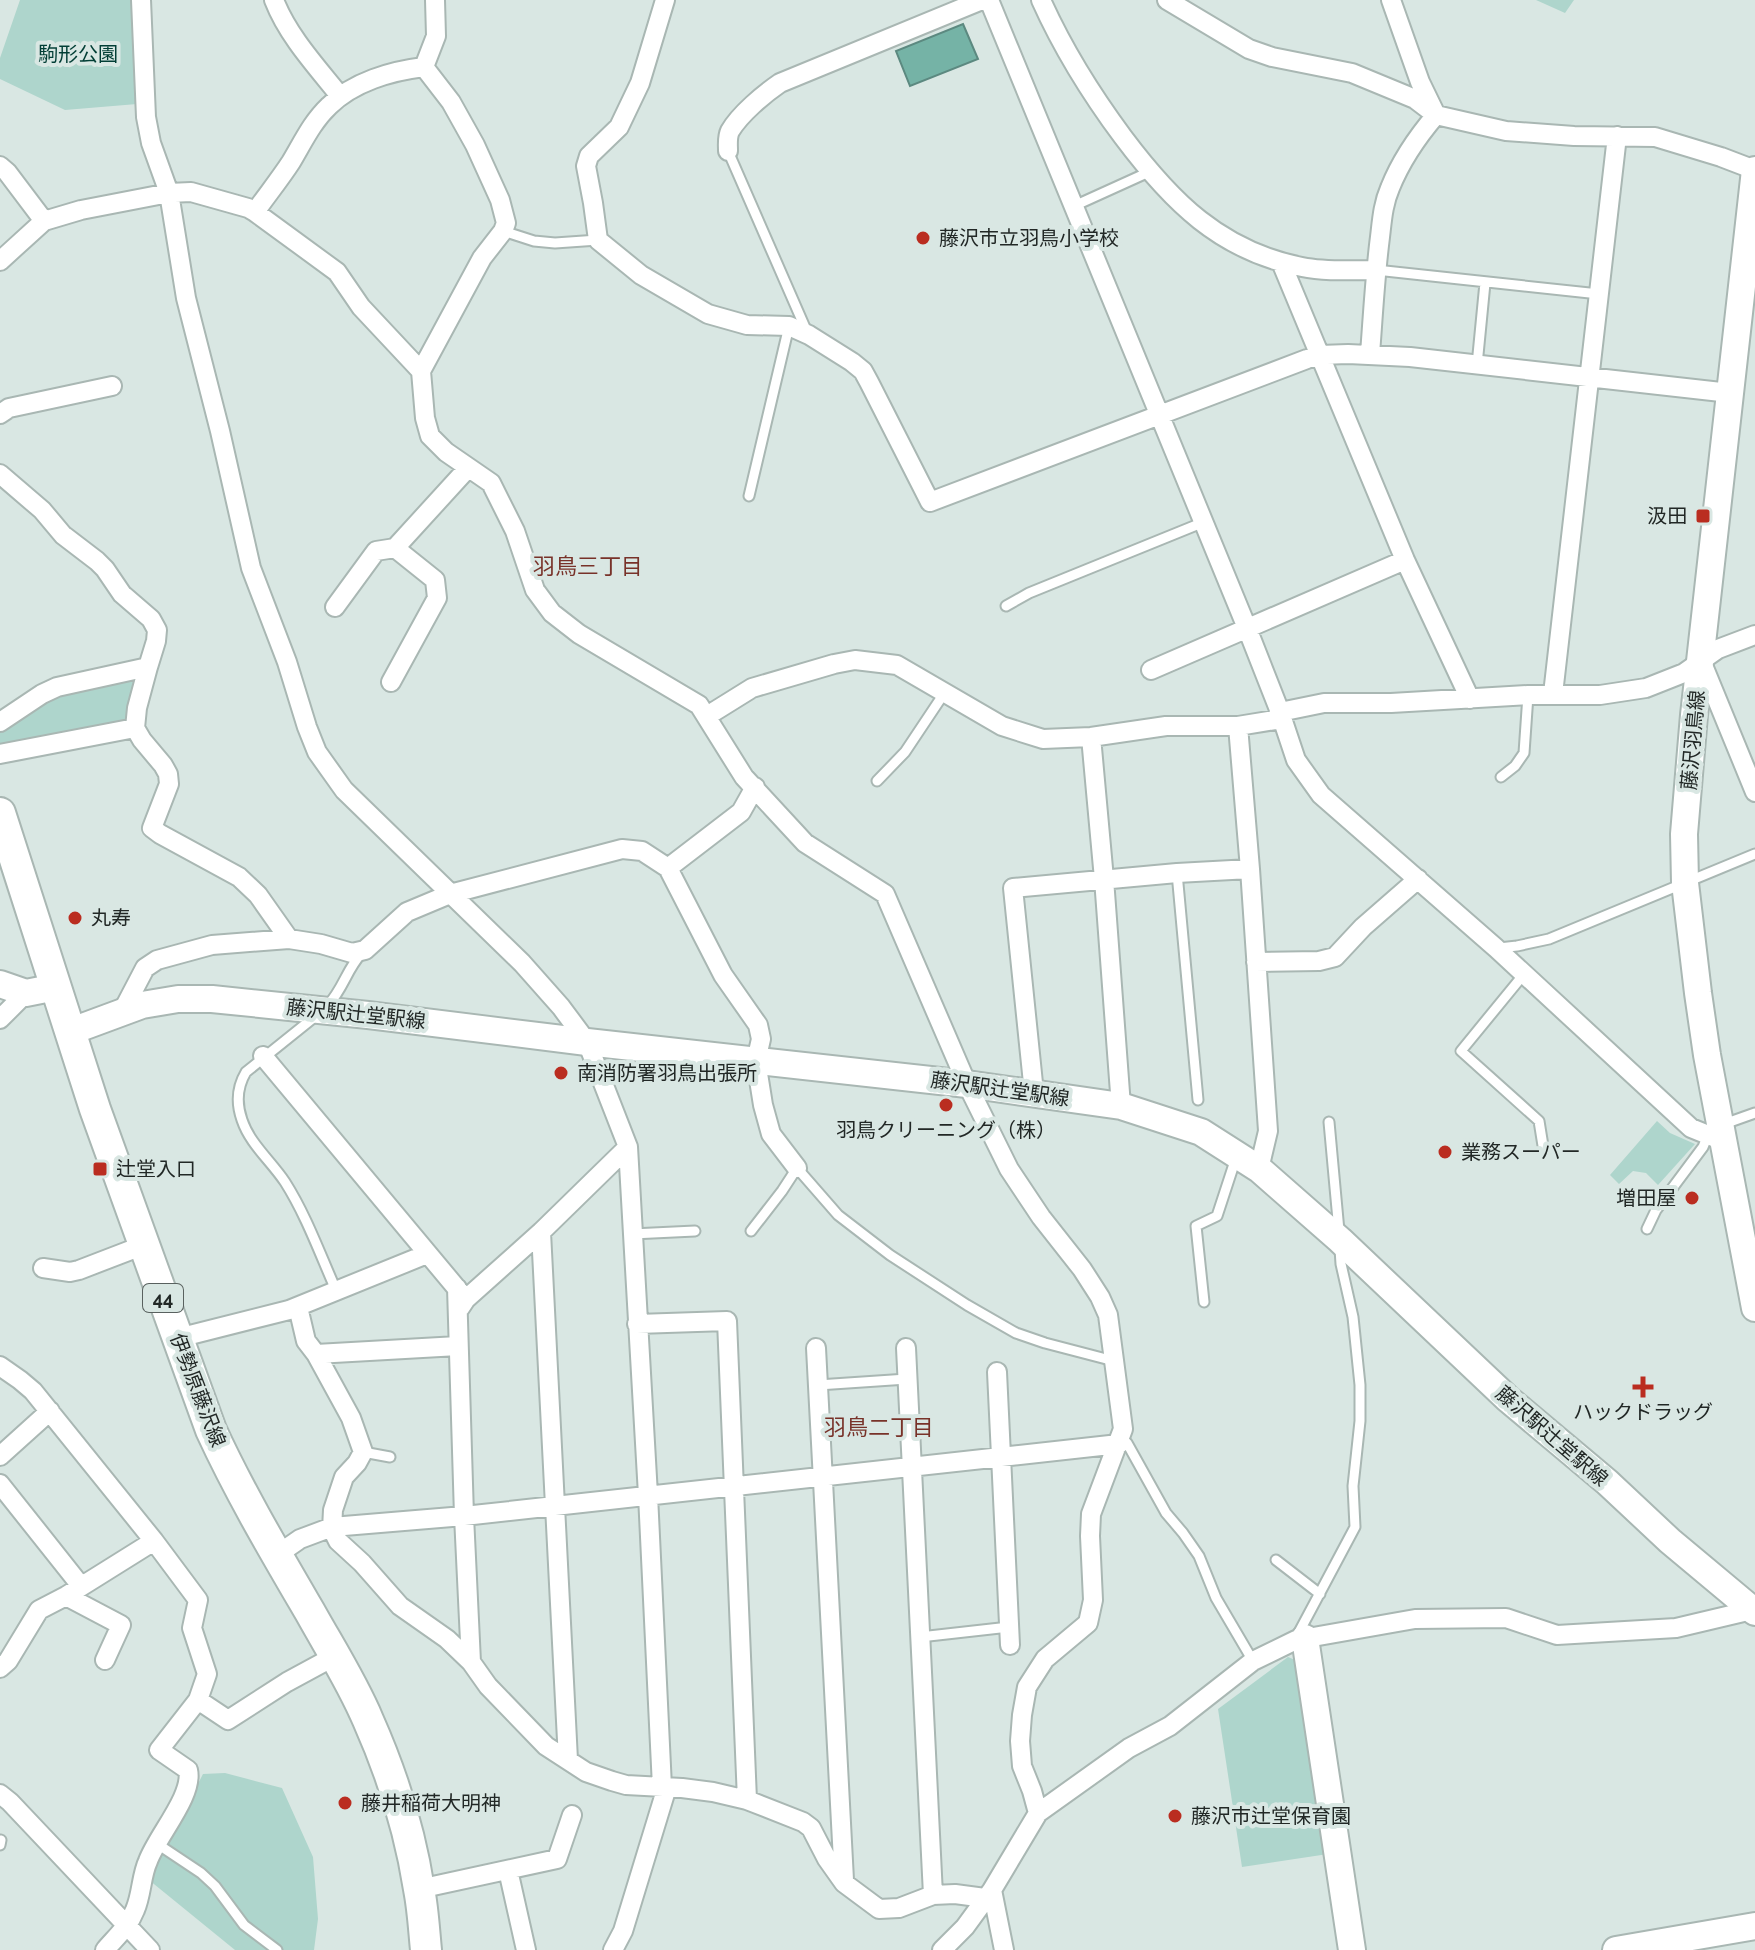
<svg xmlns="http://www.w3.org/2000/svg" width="1755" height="1950" font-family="Raleway,'Noto Sans JP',sans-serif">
	<rect width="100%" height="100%" fill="#d9e7e3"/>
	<path fill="#aed5cc" d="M 20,0 L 134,0 L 137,104 L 65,110 L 0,79 L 0,58 Z
		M 1536,0 L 1574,0 L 1565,13 Z
		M 137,676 L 124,725 L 0,747 L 0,730 L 46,700 L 60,694 Z
		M 1657,1121 L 1670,1133 L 1695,1144 L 1658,1185 L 1646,1173 L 1633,1171 L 1619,1184 L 1610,1175 Z
		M 1288,1657 L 1295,1660 L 1328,1854 L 1242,1867 L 1218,1709 Z
		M 225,1773 L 282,1788 L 313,1857 L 318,1919 L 314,1950 L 235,1950 L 149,1880 L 203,1774 Z"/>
	<path fill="#75b3a6" stroke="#5c8980" stroke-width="2" d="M 963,24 L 978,59 L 910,86 L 896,51 Z"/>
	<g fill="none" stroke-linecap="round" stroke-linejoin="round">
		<defs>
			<path id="lane" d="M 728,151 L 807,332
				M 1074,206 L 1149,172
				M 503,231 L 534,241 L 555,243 L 598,240
				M 1376,270 L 1599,294
				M 1477,365 L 1485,283
				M 749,496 L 789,326
				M 1006,606 L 1029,593 L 1204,522
				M 1501,777 L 1515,766 L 1524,753 L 1528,695
				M 877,781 L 905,752 L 945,692
				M 1177,873 L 1198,1100
				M 1499,948 L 1517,946 L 1549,939 L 1755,854
				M 1524,974 L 1461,1051 L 1539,1121 L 1544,1152
				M 328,1005 C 343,989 347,969 361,954
				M 317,1015 L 246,1072 C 237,1087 236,1103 242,1120 C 250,1144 271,1161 285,1182 C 306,1215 320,1254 336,1290
				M 1329,1122 L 1339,1231
				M 1724,1124 L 1755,1113
				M 1647,1229 L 1656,1210 L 1703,1147 L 1708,1135
				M 751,1231 L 782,1191 L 797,1168 L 838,1215 L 890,1255 L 967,1305 L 1016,1333 L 1045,1343 L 1114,1361
				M 632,1234 L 695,1231
				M 1204,1302 L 1196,1226 L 1217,1216 L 1236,1158
				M 818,1385 L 907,1379
				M 1119,1444 L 1127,1443 L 1166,1513 L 1183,1533 L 1199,1556 L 1216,1598 L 1253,1661
				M 363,1452 L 390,1457
				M 1276,1560 L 1320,1594
				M 1298,1634 L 1355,1527 L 1353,1486 L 1360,1421 L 1360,1385 L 1353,1317 L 1341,1264 L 1340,1249
				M 920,1637 L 1009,1627
				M 156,1843 L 201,1873 L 215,1886 L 244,1925 L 277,1950
				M 0,1845 L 1,1840"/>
			<path id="street" d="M 141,0 L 146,117 L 151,143 L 169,193 L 186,298 L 220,431 L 251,568 L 287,662 L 307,727 L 317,752 L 344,790 L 522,963 L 561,1007 L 587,1042 L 628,1147 L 648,1495 L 662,1787
				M 274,0 C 288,36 316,66 340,96
				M 665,0 L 640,83 L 619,127 L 589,156 L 586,166 L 593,203 L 598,240 L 641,275 L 708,314 L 747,325 L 789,326 L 809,335 L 852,362 L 863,371 L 869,382 L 930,502 L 1307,359 L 1320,355 L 1348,354 L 1410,357 L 1730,393
				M 989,0 L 1247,628 L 1280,712 L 1296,760 L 1321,795 L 1496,948 L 1691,1128 L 1723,1141
				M 1041,0 C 1063,49 1091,94 1123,137 C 1171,201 1220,251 1302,267 C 1326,272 1352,270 1376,270
				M 1167,0 L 1249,49 L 1272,57 L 1352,73 L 1415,99 L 1436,115 L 1506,131 L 1574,136 L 1655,137 L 1721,157 L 1755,170
				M 424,67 L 436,36 L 435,0
				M 728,151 C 728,144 727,137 730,131 C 740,114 764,94 780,83 L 982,0
				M 0,166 L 7,172 L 44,221
				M 255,212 C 267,195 280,179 291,162 C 303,142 312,122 329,106 C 353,82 391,71 424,67
				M 0,261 L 44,221 L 81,210 L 169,193 L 191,192 L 248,208 L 255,212 L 337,272 L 361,307 L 421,371 L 425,418 L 430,436 L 446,452 L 491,483 L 515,531 L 535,590 L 552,613 L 579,634 L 699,705 L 744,777 L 805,843 L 885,894 L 967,1084 L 1009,1169 L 1041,1217 L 1082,1269 L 1100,1297 L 1108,1315 L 1123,1429 L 1091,1514 L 1090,1536 L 1093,1600 L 1088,1623 L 1045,1659 L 1027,1687 L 1022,1715 L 1020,1741 L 1022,1766 L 1032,1791 L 1038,1813
				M 1281,262 L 1405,560 L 1470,699
				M 1370,354 C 1373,315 1375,276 1380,237 C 1382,220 1383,204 1390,188 C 1400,163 1418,136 1436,115 L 1420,82 L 1391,0
				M 421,371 L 482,258 L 503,231 L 506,223 L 500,200 L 475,145 L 451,102 L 424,67
				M 0,414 L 9,408 L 112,386
				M 0,474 L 42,510 L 63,535 L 97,561 L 105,569 L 122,594 L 151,619 L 157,630 L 156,641 L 148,667
				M 335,607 L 376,551 L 395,548 L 468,468
				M 1702,663 L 1755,792
				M 1151,670 L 1405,560
				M 391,682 L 437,598 L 435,580 L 395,548
				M 1553,694 L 1617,136
				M 707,716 L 752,688 L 834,664 L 855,660 L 897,665 L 1002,726 L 1043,739 L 1091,737 L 1166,726 L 1238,726 L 1275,720 L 1280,712 L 1324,703 L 1391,703 L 1528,695 L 1600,695 L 1646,688 L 1684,673 L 1718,649 L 1755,635
				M 0,722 L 42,694 L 57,687 L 148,667 L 137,708 L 135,728 L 142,740 L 163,765 L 168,774 L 169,784 L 152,828 L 160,834 L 239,877 L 258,895 L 289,939
				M 1238,726 L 1250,869 L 1268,1131 L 1259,1169
				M 1091,737 L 1104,879 L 1121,1106
				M 0,754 L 135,728
				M 668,868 L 741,812 L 755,787
				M 1256,962 L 1319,961 L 1335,957 L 1363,927 L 1418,879
				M 122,1012 L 145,968 L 157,960 L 212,945 L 289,939 L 321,944 L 352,953 L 365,950 L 407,912 L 450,894 L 622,849 L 642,851 L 668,868 L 723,975 L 758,1025 L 761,1039 L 756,1061 L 763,1105 L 771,1134 L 797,1168
				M 0,1019 L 26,993
				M 263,1056 L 464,1297
				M 1034,1093 L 1013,888 L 1177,873 L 1250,869
				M 541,1232 L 568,1760
				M 43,1268 L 70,1272 L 79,1270 L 144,1245
				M 457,1288 L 464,1516 L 471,1662
				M 298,1307 L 306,1341 L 316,1354 L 351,1418 L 363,1452 L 357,1463 L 344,1477 L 333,1510 L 332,1529 L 338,1541 L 362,1563 L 400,1606 L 447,1639 L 471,1662 L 488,1686 L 546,1746 L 586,1772 L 612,1781 L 626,1785 L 682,1788 L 713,1792 L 747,1800 L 803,1822 L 811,1828 L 827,1859 L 844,1883 L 879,1909 L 899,1908 L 933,1895 L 955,1894 L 985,1898
				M 460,1308 L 466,1299 L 541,1232 L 628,1147
				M 637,1324 L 727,1321 L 747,1800
				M 178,1338 L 289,1310 L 427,1254
				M 816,1348 L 844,1880
				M 906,1348 L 933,1895
				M 316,1354 L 458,1346
				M 0,1366 L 20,1380 L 33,1391 L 154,1541 L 198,1600 L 192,1628 L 207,1674 L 198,1700 L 159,1750 L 188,1770 C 194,1795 157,1836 148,1861 C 141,1876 142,1894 135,1910 C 129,1926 116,1937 105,1950
				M 997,1372 L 1010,1645
				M 0,1456 L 50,1411
				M 0,1484 L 81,1586
				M 277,1555 L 300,1539 L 332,1527 L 464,1516 L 1119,1444
				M 66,1596 L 121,1625 L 105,1660
				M 0,1668 L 8,1661 L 39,1610 L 66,1596 L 154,1541
				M 198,1700 L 228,1720 L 287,1682 L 335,1656
				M 0,1794 L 10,1802 L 150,1950
				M 508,1870 L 526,1950
				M 419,1889 L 557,1859 L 572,1815
				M 992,1890 L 1004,1950
				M 613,1950 L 623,1931 L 667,1787
				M 942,1950 L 965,1927 L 992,1890 L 1038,1813 L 1129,1748 L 1170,1726 L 1253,1661 L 1296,1640 L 1415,1619 L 1506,1618 L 1557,1635 L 1676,1628 L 1752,1610"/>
			<path id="secondary" d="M 1755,170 L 1694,715 L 1684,834 L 1685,883 L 1698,993 L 1707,1055 L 1755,1308
				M 0,984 L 26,993 L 56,987
				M 69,1032 L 142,1005 L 178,999 L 212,999 L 368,1015 L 587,1042 L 967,1084 L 1121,1106 L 1201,1132 L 1259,1169 L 1340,1240 L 1508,1399 L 1607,1482 L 1670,1541 L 1755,1612
				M 1305,1638 L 1352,1950
				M 1616,1950 L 1755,1926"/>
			<path id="primary" d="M 0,813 L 95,1109 L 211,1430 C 240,1493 275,1552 310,1612 C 330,1648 352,1682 368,1720 C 392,1774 410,1831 419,1889 C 423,1909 424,1930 426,1950"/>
		</defs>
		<use href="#lane" stroke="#a9b7b3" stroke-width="13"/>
		<use href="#street" stroke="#a9b7b3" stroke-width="22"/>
		<use href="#secondary" stroke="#a9b7b3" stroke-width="30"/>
		<use href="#primary" stroke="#a9b7b3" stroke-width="34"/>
		<use href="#lane" stroke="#fff" stroke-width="9"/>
		<use href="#street" stroke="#fff" stroke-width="18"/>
		<use href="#secondary" stroke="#fff" stroke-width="26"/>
		<use href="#primary" stroke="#fff" stroke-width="30"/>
	</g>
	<g fill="#ba2d20" stroke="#d9e7e3" stroke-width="3">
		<circle cx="923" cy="238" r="8"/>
		<rect x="1695" y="508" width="16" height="16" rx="4"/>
		<circle cx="75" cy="918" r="8"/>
		<circle cx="561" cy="1073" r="8"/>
		<circle cx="946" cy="1105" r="8"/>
		<circle cx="1445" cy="1152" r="8"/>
		<rect x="92" y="1161" width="16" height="16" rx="4"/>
		<circle cx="1692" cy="1198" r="8"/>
		<path d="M1639 1375h8v8h8v8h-8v8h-8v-8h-8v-8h8z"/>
		<circle cx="345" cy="1803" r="8"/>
		<circle cx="1175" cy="1816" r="8"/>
	</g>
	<g text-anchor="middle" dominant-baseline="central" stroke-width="8" stroke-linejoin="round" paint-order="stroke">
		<rect fill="#d9e7e3" stroke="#59615f" stroke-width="2" x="143" y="1284" width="40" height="28" rx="6"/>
		<g font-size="18" font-weight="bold" fill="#222826">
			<text x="163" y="1298">44</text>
		</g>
		<g font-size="20" fill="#023e35" stroke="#d9e7e3">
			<text x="78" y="54">駒形公園</text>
		</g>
		<g font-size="20" fill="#222826" stroke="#d9e7e3" text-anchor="start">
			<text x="939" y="238">藤沢市立羽鳥小学校</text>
			<text x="1687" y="516" text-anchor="end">汲田</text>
			<text x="91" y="918">丸寿</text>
			<text x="577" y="1073">南消防署羽鳥出張所</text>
			<text x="946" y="1130" text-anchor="middle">羽鳥クリーニング（株）</text>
			<text x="1461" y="1152">業務スーパー</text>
			<text x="116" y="1169">辻堂入口</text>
			<text x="1676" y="1198" text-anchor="end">増田屋</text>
			<text x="1643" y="1412" text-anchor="middle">ハックドラッグ</text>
			<text x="361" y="1803">藤井稲荷大明神</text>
			<text x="1191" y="1816">藤沢市辻堂保育園</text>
		</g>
		<g font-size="20" fill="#222826" stroke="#d9e7e3">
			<text transform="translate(1693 740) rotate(-85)">藤沢羽鳥線</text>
			<text transform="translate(356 1014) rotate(6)">藤沢駅辻堂駅線</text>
			<text transform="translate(1000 1089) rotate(8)">藤沢駅辻堂駅線</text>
			<text transform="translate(198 1390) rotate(69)">伊勢原藤沢線</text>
			<text transform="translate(1552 1436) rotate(41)">藤沢駅辻堂駅線</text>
		</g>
		<g font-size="22" fill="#783229" stroke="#d9e7e3">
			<text x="588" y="566">羽鳥三丁目</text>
			<text x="879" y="1427">羽鳥二丁目</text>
		</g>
	</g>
</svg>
